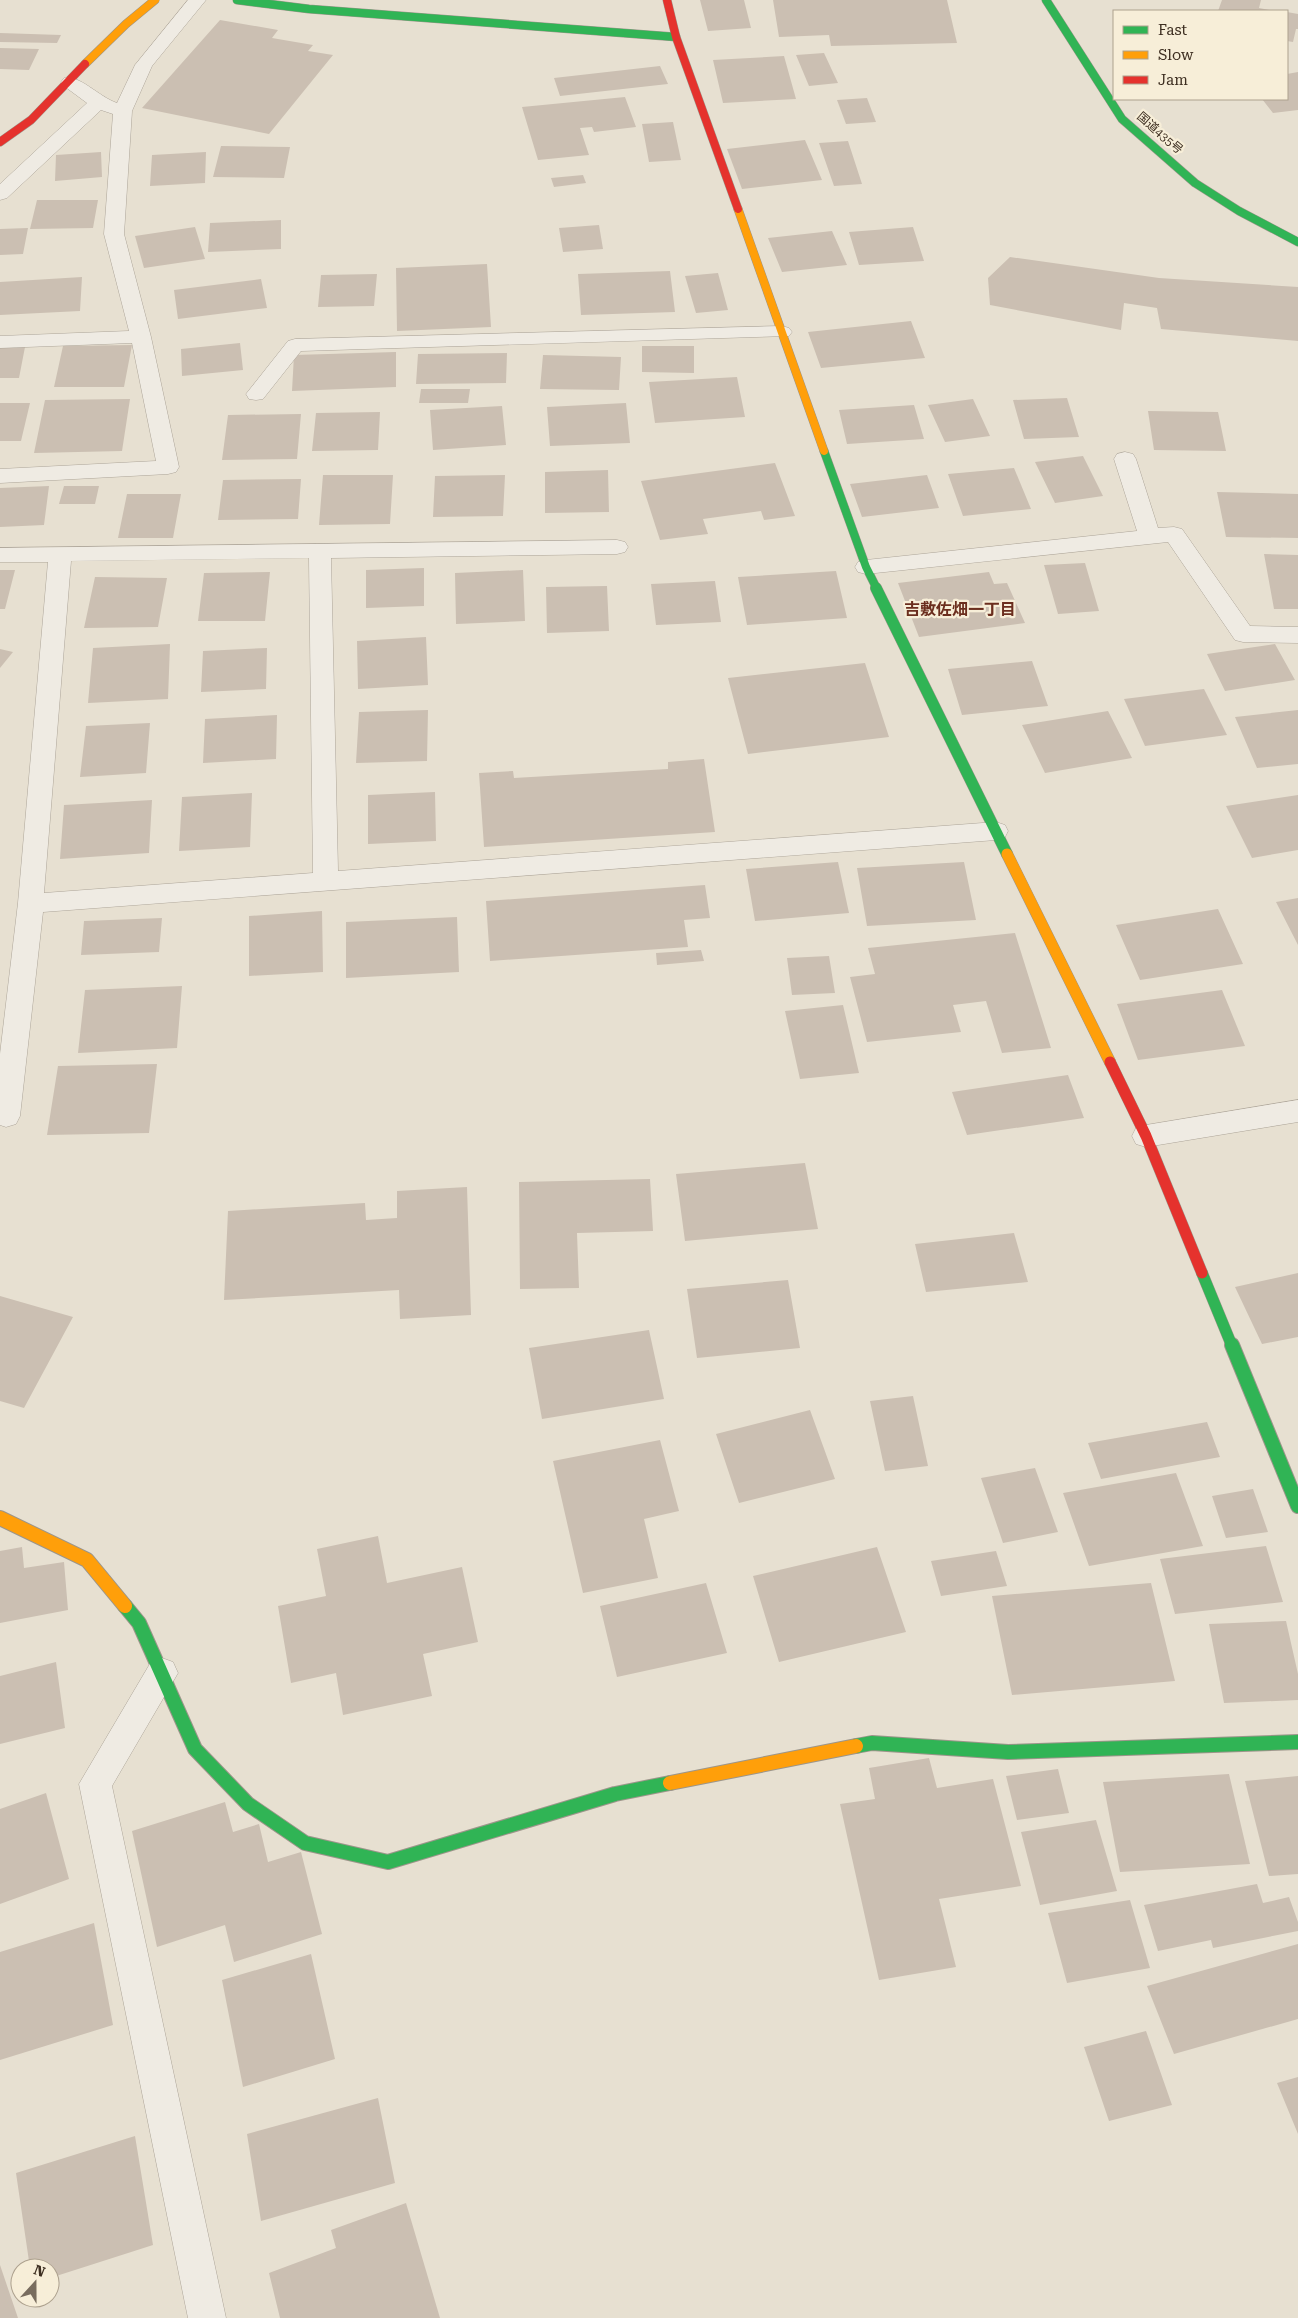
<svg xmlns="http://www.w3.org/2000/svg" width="1298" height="2318" font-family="'Roboto Serif','Noto Sans JP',serif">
	<rect width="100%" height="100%" fill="#e7e0d1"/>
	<path fill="#cbbfb2" d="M 700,0 L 744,0 L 751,28 L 708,31 Z
		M 773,0 L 947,0 L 957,43 L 831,46 L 829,35 L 779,37 Z
		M 1222,0 L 1261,0 L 1259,8 L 1274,11 L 1218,11 Z
		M 1287,12 L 1298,14 L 1298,29 L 1296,29 L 1293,42 L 1287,41 Z
		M 220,20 L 278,30 L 272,38 L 313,45 L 308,51 L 333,55 L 269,134 L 142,108 Z
		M 0,33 L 61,35 L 57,43 L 0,42 Z
		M 0,48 L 39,49 L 29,70 L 0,69 Z
		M 824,53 L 838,83 L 809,86 L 796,55 Z
		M 784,56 L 796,99 L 723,103 L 713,60 Z
		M 660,66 L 668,84 L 560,96 L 554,78 Z
		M 1298,72 L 1298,110 L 1273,113 L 1262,99 L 1287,99 L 1287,74 Z
		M 625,97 L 636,127 L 594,132 L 592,127 L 580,128 L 589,155 L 538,160 L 522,107 Z
		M 867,98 L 876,122 L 846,124 L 837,100 Z
		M 673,122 L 681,160 L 649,162 L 642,124 Z
		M 805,140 L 822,180 L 742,189 L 727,149 Z
		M 848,141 L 862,184 L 834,186 L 819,143 Z
		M 221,146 L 290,147 L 284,178 L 213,177 Z
		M 101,152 L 102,177 L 55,181 L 56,155 Z
		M 206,152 L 205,183 L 150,186 L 152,155 Z
		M 583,175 L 586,183 L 554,187 L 551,178 Z
		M 37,200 L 98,200 L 93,228 L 30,229 Z
		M 281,220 L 281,249 L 208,252 L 210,223 Z
		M 599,225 L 603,249 L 563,252 L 559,228 Z
		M 195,227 L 205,259 L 144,268 L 135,236 Z
		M 913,227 L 924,261 L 859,265 L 849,232 Z
		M 28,228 L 23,254 L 0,255 L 0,229 Z
		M 832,231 L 847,265 L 782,272 L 768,238 Z
		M 1010,257 L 1159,278 L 1298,287 L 1298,341 L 1161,329 L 1157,308 L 1124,303 L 1121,330 L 990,305 L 988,278 Z
		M 487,264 L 491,327 L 397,331 L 396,268 Z
		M 670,271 L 675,312 L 581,315 L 578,274 Z
		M 718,273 L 728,310 L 696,313 L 685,276 Z
		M 377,274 L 374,306 L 318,307 L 321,275 Z
		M 82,277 L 80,311 L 0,315 L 0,282 Z
		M 261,279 L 267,308 L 178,319 L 174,290 Z
		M 911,321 L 925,358 L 821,368 L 808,332 Z
		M 240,343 L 243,370 L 182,376 L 181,349 Z
		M 132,345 L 124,387 L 54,387 L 63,346 Z
		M 642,346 L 694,346 L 694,373 L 642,372 Z
		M 25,347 L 19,378 L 0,378 L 0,348 Z
		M 396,352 L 396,387 L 292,391 L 294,355 Z
		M 507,353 L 506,383 L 416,384 L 418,354 Z
		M 543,355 L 621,357 L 619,390 L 540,389 Z
		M 737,377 L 745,417 L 655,423 L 649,382 Z
		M 421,389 L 470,389 L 468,403 L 419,403 Z
		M 1067,398 L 1079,437 L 1024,439 L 1013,400 Z
		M 130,399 L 122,451 L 34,453 L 45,400 Z
		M 973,399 L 990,436 L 945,442 L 928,405 Z
		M 0,403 L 30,403 L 21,441 L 0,441 Z
		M 626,403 L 630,443 L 550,446 L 547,407 Z
		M 914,405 L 924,439 L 847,444 L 839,410 Z
		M 502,406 L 506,445 L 433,450 L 430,410 Z
		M 1148,411 L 1218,412 L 1226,451 L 1154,450 Z
		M 380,412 L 378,450 L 312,451 L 316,413 Z
		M 301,414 L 297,459 L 222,460 L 228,415 Z
		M 1083,456 L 1103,496 L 1055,503 L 1035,462 Z
		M 775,463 L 795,516 L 764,520 L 761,511 L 703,519 L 708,534 L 660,540 L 641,481 Z
		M 1014,468 L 1031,509 L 963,516 L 948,474 Z
		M 608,470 L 609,512 L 545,513 L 545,472 Z
		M 323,475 L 393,475 L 390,524 L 319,525 Z
		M 505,475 L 503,516 L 433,517 L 435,476 Z
		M 927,475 L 939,508 L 862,517 L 850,484 Z
		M 301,479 L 298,519 L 218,520 L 223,480 Z
		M 49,486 L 44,525 L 0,527 L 0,488 Z
		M 64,486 L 99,486 L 95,504 L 59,504 Z
		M 1217,492 L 1298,494 L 1298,538 L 1226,537 Z
		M 127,494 L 181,494 L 173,538 L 118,538 Z
		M 1264,554 L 1298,555 L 1298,609 L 1274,609 Z
		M 1085,563 L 1099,611 L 1058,614 L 1044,565 Z
		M 424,568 L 424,606 L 366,608 L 366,570 Z
		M 0,570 L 15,570 L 5,609 L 0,609 Z
		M 523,570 L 525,621 L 456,624 L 455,573 Z
		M 836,571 L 847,618 L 747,625 L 738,577 Z
		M 270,572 L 265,621 L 198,621 L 204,573 Z
		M 989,572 L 994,584 L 1007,583 L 1025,623 L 919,637 L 898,583 Z
		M 95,577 L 167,578 L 158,627 L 84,628 Z
		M 715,581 L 721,622 L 656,625 L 651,584 Z
		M 607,586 L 609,631 L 547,633 L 546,587 Z
		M 426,637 L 428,685 L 358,689 L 357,641 Z
		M 170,644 L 168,699 L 88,703 L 93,648 Z
		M 1275,644 L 1295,680 L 1225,691 L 1207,654 Z
		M 267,648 L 266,689 L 201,692 L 203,651 Z
		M 0,649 L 13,652 L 0,668 Z
		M 1032,661 L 1048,706 L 962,715 L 948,669 Z
		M 865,663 L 889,737 L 748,754 L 728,678 Z
		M 1204,689 L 1227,735 L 1145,746 L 1124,699 Z
		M 428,710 L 427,761 L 356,763 L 359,712 Z
		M 1298,710 L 1298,764 L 1257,768 L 1235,717 Z
		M 1108,711 L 1132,758 L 1045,773 L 1022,725 Z
		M 277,715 L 276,759 L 203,763 L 205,719 Z
		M 150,723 L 146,773 L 80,777 L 86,726 Z
		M 704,759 L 715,832 L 484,847 L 479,773 L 513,771 L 514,778 L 668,769 L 668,762 Z
		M 435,792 L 436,841 L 368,844 L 368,795 Z
		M 252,793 L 250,847 L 179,851 L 182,797 Z
		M 1298,795 L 1298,850 L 1252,858 L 1226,806 Z
		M 152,800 L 149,853 L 60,859 L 64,805 Z
		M 838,862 L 849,913 L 755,921 L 746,869 Z
		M 964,862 L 976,920 L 867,926 L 857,868 Z
		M 705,885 L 710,918 L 684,920 L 688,947 L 490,961 L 486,901 Z
		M 1298,898 L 1298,945 L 1276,902 Z
		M 1218,909 L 1243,964 L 1140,980 L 1116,925 Z
		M 322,911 L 323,972 L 249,976 L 249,916 Z
		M 457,917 L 459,972 L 346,978 L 346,922 Z
		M 162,918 L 159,952 L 81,955 L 84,921 Z
		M 1015,933 L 1051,1048 L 1002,1053 L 986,1001 L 953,1005 L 961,1032 L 867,1042 L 850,977 L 875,974 L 868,948 Z
		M 701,950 L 704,961 L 657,965 L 656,953 Z
		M 829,956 L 835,993 L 792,995 L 787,958 Z
		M 182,986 L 177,1048 L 78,1053 L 85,990 Z
		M 1222,990 L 1245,1046 L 1138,1060 L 1117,1004 Z
		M 843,1005 L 859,1073 L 800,1079 L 785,1011 Z
		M 157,1064 L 149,1133 L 47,1135 L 58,1066 Z
		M 1068,1075 L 1084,1118 L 967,1135 L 952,1092 Z
		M 805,1163 L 818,1229 L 685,1241 L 676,1174 Z
		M 650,1179 L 653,1231 L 577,1233 L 579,1288 L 520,1289 L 519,1182 Z
		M 467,1187 L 471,1315 L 400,1319 L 399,1290 L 224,1300 L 228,1211 L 365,1203 L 366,1220 L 397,1218 L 397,1191 Z
		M 1014,1233 L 1028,1282 L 926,1292 L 915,1244 Z
		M 1298,1273 L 1298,1337 L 1262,1344 L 1235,1287 Z
		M 788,1280 L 800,1348 L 697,1358 L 687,1289 Z
		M 0,1296 L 73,1317 L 24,1408 L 0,1401 Z
		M 649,1330 L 664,1399 L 542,1419 L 529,1348 Z
		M 913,1396 L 928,1466 L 885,1471 L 870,1401 Z
		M 810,1410 L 835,1479 L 739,1503 L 716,1434 Z
		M 1207,1422 L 1220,1457 L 1101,1479 L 1088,1443 Z
		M 660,1440 L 679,1511 L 644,1519 L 658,1578 L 583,1593 L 553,1461 Z
		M 1035,1468 L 1058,1532 L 1003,1543 L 981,1478 Z
		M 1176,1473 L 1203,1546 L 1089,1566 L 1063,1493 Z
		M 1253,1489 L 1268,1532 L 1226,1538 L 1212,1496 Z
		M 378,1536 L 387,1583 L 462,1567 L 478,1642 L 423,1654 L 432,1696 L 343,1715 L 336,1673 L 291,1683 L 278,1606 L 326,1596 L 317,1549 Z
		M 1266,1546 L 1283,1602 L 1175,1614 L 1160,1559 Z
		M 22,1547 L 24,1568 L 64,1562 L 68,1610 L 0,1623 L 0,1551 Z
		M 877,1547 L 906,1632 L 779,1662 L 753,1576 Z
		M 996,1551 L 1007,1586 L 941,1596 L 931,1561 Z
		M 706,1583 L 727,1653 L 617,1677 L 600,1606 Z
		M 1151,1583 L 1175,1681 L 1012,1695 L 992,1596 Z
		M 1286,1621 L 1298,1674 L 1298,1700 L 1224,1703 L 1209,1624 Z
		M 56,1662 L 65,1728 L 0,1744 L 0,1676 Z
		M 929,1758 L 937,1788 L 993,1779 L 1021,1886 L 939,1899 L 956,1967 L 879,1980 L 840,1804 L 875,1799 L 869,1768 Z
		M 1058,1769 L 1069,1813 L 1017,1820 L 1006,1776 Z
		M 1229,1774 L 1250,1864 L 1120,1872 L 1103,1782 Z
		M 1298,1776 L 1298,1874 L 1269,1876 L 1245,1781 Z
		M 46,1793 L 69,1879 L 0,1904 L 0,1809 Z
		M 225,1802 L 233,1832 L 259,1824 L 268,1862 L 301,1852 L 322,1934 L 234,1962 L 225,1925 L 157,1947 L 132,1831 Z
		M 1096,1820 L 1117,1891 L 1040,1905 L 1021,1832 Z
		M 1257,1884 L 1263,1903 L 1289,1897 L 1298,1922 L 1298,1931 L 1213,1948 L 1211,1940 L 1158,1951 L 1144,1905 Z
		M 1130,1900 L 1150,1968 L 1067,1983 L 1048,1913 Z
		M 94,1923 L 113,2025 L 0,2060 L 0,1952 Z
		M 1298,1944 L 1298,2019 L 1174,2054 L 1147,1986 Z
		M 311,1954 L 335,2059 L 243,2087 L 222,1980 Z
		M 1146,2031 L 1172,2105 L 1109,2121 L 1084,2047 Z
		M 1298,2077 L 1298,2134 L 1277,2083 Z
		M 378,2098 L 395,2183 L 261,2221 L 247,2134 Z
		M 135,2136 L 153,2245 L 50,2278 L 50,2268 L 30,2268 L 16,2173 Z
		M 406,2203 L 440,2318 L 280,2318 L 269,2273 L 336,2248 L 331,2230 Z
		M 0,2265 L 18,2318 L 0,2318 Z"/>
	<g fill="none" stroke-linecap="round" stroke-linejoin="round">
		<defs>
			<path id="street" d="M 188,0 L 206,0 L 152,66 L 132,111 L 124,234 L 151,337 L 179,467 L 176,472 L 168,474 L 0,483 L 0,469 L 156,461 L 132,343 L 0,348 L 0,336 L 129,331 L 104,234 L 113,114 L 101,110 L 7,198 L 0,200 L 0,184 L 87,103 L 64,86 L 61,82 L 64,78 C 79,74 99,97 117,103 L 135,65 Z
				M 782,326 L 789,328 L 792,332 L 789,336 L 301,351 L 263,399 L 256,400 L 249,399 L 246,394 L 288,341 L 295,339 Z
				M 1125,452 L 1133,454 L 1136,459 L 1158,528 L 1174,527 L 1182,529 L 1250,626 L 1298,627 L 1298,643 L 1243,642 L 1235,640 L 1168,542 L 866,574 L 858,572 L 855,567 L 858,562 L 866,560 L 1137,531 L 1114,459 L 1117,454 Z
				M 617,540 L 625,542 L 628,547 L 625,552 L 617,554 L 331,558 L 338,871 L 996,822 L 1005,825 L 1008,831 L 1005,837 L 996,840 L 43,912 L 20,1116 L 16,1124 L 6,1127 L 0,1125 L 0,1054 L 18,903 L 48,562 L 0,562 L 0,548 ZM 309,558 L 313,873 L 44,893 L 71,561 Z
				M 1298,1100 L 1298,1122 L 1146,1147 L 1136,1144 L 1132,1136 L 1136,1128 L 1146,1125 Z
				M 162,1658 L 173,1662 L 178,1673 L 112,1786 L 226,2318 L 188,2318 L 79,1784 L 151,1662 Z"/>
			<path id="fast-far2" d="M 237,0 L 309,9 L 676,37
				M 1046,0 L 1122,119 L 1195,183 L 1239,211 L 1298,242
				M 824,451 L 866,567 L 877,589"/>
			<path id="fast-far1" d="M 876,588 L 1007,854
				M 1202,1273 L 1232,1346"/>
			<path id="fast" d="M 1232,1345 L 1298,1506
				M 125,1606 L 139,1623 L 195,1749 L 248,1804 L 305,1843 L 388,1862 L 615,1794 L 670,1783
				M 856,1746 L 872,1743 L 1008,1752 L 1298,1742"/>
			<path id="slow-far2" d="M 85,64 L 126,24 L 155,0
				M 738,209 L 824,451"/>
			<path id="slow-far1" d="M 1007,854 L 1110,1062"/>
			<path id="slow" d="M 0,1518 L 87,1560 L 125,1606
				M 670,1783 L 856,1746"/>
			<path id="jam-far1" d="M 667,0 L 676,37 L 738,209
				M 0,142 L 31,120 L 85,64"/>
			<path id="jam" d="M 1110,1062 L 1146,1136 L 1202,1273"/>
		</defs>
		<use href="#street" stroke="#ada599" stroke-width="1"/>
		<use href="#fast-far2" stroke="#9c958a" stroke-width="9"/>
		<use href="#fast-far1" stroke="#9c958a" stroke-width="12"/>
		<use href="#fast" stroke="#9c958a" stroke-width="16"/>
		<use href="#slow-far2" stroke="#9c958a" stroke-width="9"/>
		<use href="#slow-far1" stroke="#9c958a" stroke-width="12"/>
		<use href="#slow" stroke="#9c958a" stroke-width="16"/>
		<use href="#jam-far1" stroke="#9c958a" stroke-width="9"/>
		<use href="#jam" stroke="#9c958a" stroke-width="12"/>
		<use href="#street" fill="#efebe3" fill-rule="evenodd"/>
		<use href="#fast-far2" stroke="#30b455" stroke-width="8"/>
		<use href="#fast-far1" stroke="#30b455" stroke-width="11"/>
		<use href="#fast" stroke="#30b455" stroke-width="14"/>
		<use href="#slow-far2" stroke="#ff9f0a" stroke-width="8"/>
		<use href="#slow-far1" stroke="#ff9f0a" stroke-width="11"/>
		<use href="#slow" stroke="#ff9f0a" stroke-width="14"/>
		<use href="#jam-far1" stroke="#e5322d" stroke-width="8"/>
		<use href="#jam" stroke="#e5322d" stroke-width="11"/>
	</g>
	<g text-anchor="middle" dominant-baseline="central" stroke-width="4.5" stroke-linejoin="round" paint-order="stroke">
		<g font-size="12" fill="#3d2e20" stroke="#f7eed8">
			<text transform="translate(1160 133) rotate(41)">国道435号</text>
		</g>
		<g font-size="16" font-weight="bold" fill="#6b2e1e" stroke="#f7eed8">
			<text x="960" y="609">吉敷佐畑一丁目</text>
		</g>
	</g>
	<rect x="1113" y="10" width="175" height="90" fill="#f7eed8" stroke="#ada18e"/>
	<rect x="1123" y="26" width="25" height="8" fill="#30b455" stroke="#ada18e"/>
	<text x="1158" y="35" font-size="15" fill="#3d2e20">Fast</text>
	<rect x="1123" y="51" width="25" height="8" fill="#ff9f0a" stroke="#ada18e"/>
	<text x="1158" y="60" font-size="15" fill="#3d2e20">Slow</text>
	<rect x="1123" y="76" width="25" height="8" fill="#e5322d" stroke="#ada18e"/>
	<text x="1158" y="85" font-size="15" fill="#3d2e20">Jam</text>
	<g transform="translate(35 2283) rotate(21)"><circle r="24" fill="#f7eed8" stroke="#ada18e"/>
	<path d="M0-4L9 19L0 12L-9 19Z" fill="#786c5e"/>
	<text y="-8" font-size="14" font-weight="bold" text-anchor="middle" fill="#3d2e20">N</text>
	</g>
</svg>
